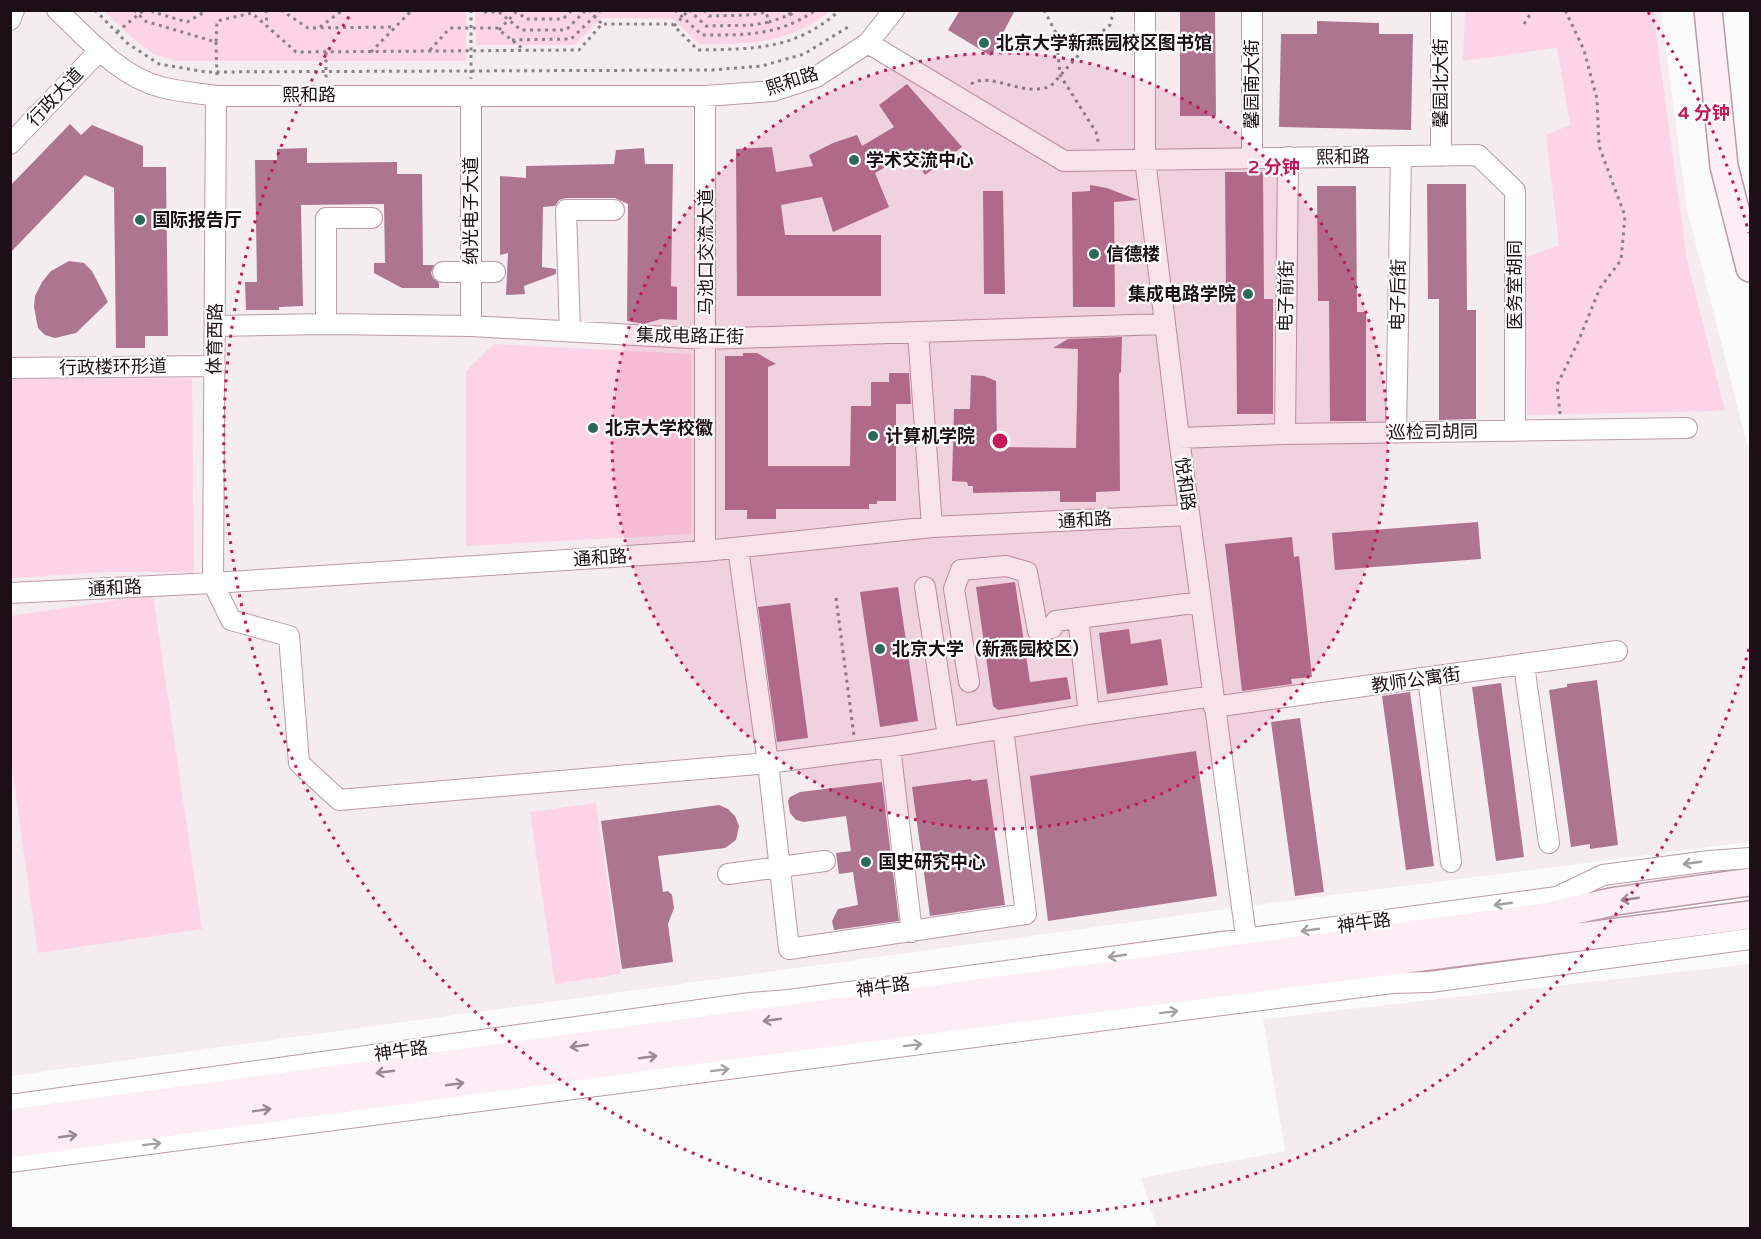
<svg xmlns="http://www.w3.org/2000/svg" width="1761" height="1239" font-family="'Varela Round','Noto Sans SC',sans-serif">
	<rect width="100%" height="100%" fill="#fbfbfb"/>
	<path fill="#f5ecf0" d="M 10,11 L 1661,11 L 1687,209 L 1750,456 L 1750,842 L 1241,907 L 11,1076 Z
		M 1749,964 L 1750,1228 L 1157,1228 L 1141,1178 L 1285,1151 L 1263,1019 Z"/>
	<path fill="#fdd4e5" d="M 104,11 L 466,11 L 466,61 L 176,61 L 155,55 L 131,37 Z
		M 475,11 L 475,10 L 830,11 C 792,43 747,45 699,44 L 673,19 L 602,18 L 574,45 L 476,45 Z
		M 1465,11 L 1653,11 L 1687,260 L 1725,411 L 1527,415 L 1525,258 L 1559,245 L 1546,135 L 1570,125 L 1557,48 L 1463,61 Z
		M 494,344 L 691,354 L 691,534 L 466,546 L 466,371 Z
		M 192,378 L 194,572 L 107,572 L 11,578 L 11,379 Z
		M 153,595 L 202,929 L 38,953 L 11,762 L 10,616 Z
		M 596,803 L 621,974 L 555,984 L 530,812 Z"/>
	<path fill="#ae758f" d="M 960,10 L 1015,10 L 991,56 L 948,30 Z
		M 1180,10 L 1215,10 L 1216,116 L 1180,116 Z
		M 1317,21 L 1379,23 L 1379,34 L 1413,34 L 1411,130 L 1279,127 L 1281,34 L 1317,34 Z
		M 907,84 L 962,147 L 925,175 L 910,153 L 875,173 L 889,207 L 833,232 L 822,197 L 781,205 L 785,235 L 881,235 L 881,296 L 737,296 L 736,149 L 772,147 L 776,172 L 813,166 L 809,155 L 833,143 L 857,135 L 862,146 L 894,127 L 879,105 Z
		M 70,124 L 81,135 L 92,125 L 143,146 L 143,167 L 166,167 L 168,336 L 145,336 L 145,348 L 116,348 L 114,188 L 85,175 L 10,253 L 10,186 Z
		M 307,148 L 307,163 L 397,162 L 397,174 L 422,174 L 423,265 L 434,265 L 431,273 L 433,278 L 439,283 L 439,288 L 402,288 L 374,273 L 374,263 L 385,263 L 384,204 L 301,205 L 303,306 L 279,307 L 279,310 L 246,310 L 245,282 L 257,282 L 255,160 L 277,160 L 277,149 Z
		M 644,148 L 645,164 L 673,164 L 671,286 L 677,287 L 677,320 L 661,319 L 644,324 L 627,321 L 628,204 L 615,198 L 566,198 L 559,200 L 555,206 L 543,207 L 542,267 L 556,269 L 556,274 L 524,286 L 525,294 L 506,295 L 508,253 L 500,255 L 500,176 L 526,178 L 526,166 L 614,164 L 616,150 Z
		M 1225,172 L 1263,172 L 1264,299 L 1273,299 L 1273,414 L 1237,414 L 1236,287 L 1226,287 Z
		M 1427,184 L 1466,184 L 1467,310 L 1476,310 L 1476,419 L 1439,420 L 1439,299 L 1428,299 Z
		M 1090,185 L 1107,188 L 1138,200 L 1114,202 L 1115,307 L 1073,307 L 1072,192 L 1090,191 Z
		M 1317,186 L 1356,186 L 1357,312 L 1366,312 L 1366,421 L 1330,421 L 1329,301 L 1318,301 Z
		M 983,191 L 1003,191 L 1005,294 L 984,294 Z
		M 69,261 L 84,263 L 92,271 L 108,302 L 76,333 L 55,338 L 45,335 L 38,328 L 34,307 L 35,296 L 42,282 L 51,271 Z
		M 1122,337 L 1121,372 L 1119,374 L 1120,491 L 1096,492 L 1096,502 L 1060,502 L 1060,491 L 973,493 L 973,486 L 968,486 L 967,482 L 952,481 L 954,409 L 970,409 L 971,375 L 984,376 L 996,381 L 997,447 L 1076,448 L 1078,349 L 1053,348 L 1068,339 Z
		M 743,353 L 757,353 L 776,364 L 768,367 L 768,466 L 850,466 L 851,406 L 871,406 L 871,382 L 889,382 L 889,373 L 909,373 L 911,404 L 896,404 L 896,501 L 877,501 L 877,504 L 869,504 L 869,509 L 776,509 L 776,519 L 747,519 L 747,510 L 725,510 L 725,356 L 743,356 Z
		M 1478,522 L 1481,559 L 1335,570 L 1332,533 Z
		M 1292,537 L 1294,557 L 1299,556 L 1312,677 L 1291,679 L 1292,684 L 1242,691 L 1225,544 Z
		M 1015,582 L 1030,682 L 1067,677 L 1071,699 L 998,710 L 993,706 L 976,587 Z
		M 898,587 L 918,721 L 880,727 L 860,592 Z
		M 790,603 L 808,738 L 777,742 L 758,607 Z
		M 1129,629 L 1131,644 L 1161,639 L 1168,685 L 1107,694 L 1099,633 Z
		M 1597,680 L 1618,845 L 1590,849 L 1590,844 L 1571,847 L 1549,690 L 1567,687 L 1567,684 Z
		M 1501,683 L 1524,857 L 1496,861 L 1472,687 Z
		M 1410,692 L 1434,866 L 1406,870 L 1382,696 Z
		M 1300,718 L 1324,892 L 1295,896 L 1271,722 Z
		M 1196,751 L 1217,896 L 1048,921 L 1030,776 Z
		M 971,779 L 972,781 L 987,779 L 1005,905 L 930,916 L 912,787 Z
		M 882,782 L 899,921 L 834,930 L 832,921 L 838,909 L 858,905 L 853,872 L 839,874 L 836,853 L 851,851 L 846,816 L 804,822 L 796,820 L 790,813 L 788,801 L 790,797 L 800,792 Z
		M 719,805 L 728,809 L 735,816 L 739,826 L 736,840 L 725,848 L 658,856 L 663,892 L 668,891 L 672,895 L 674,908 L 668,924 L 673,962 L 622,969 L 601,821 Z"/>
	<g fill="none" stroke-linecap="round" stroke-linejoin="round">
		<defs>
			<path id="minor" d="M 57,10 C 87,38 120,77 161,87 C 179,92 198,93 216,96 L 705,96 L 773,91 L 816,77 L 868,43 L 1064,161 L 1478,155 L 1515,191 L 1515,431
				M 1145,10 L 1145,159 L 1179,438 L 1248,952
				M 1441,10 L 1441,156
				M 10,20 L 14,10
				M 868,43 L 894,10
				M 216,96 L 213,583 L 231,620 L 289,636 L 299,763 L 339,800 L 768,763 L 890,747 L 1089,714 L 1213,696
				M 471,96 L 471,326
				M 705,96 L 705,551
				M 10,144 L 100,50
				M 1252,158 L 1252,10
				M 443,272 L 495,272
				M 326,324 L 326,218 L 372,218
				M 215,326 L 326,324 L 471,326 L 706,339 L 1165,324
				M 570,332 L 566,210 L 614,210
				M 918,332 L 932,527
				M 10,368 L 215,366
				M 1396,433 L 1401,156
				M 1285,434 L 1288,157
				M 1179,438 L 1285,434 L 1687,428
				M 738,548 L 768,763 L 789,949 L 1026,914 L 1003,728
				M 925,587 L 948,737
				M 10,593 L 213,583 L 705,551 L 932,527 L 1189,515
				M 1078,618 L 1089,714
				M 1524,665 L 1549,843
				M 1428,678 L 1451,862
				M 969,682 L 954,589 L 961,570 L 1006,566 L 1027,572 L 1038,631 L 1052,628 L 1056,621 L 1201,602
				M 1214,707 L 1617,651
				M 890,747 L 912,932
				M 728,874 L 825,861
				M 10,1105 L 750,1003 L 789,1000 L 1557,897 L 1603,875 L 1709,861 L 1750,858
				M 10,1162 L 1392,983 L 1430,982 L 1750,939"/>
			<path id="secondary" d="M 1708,10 L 1724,166 L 1750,268
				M 10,1123 L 1544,917 L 1616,901 L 1750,882
				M 10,1144 L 722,1047 L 1750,915"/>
		</defs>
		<use href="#minor" stroke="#bc9aa8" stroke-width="22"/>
		<use href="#secondary" stroke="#bc9aa8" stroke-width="30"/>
		<path stroke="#898386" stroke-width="3" stroke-dasharray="3 4.5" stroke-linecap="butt" d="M 95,10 L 127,43 L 159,64 L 206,72 L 712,70 L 762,66 L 804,54 L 848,27
			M 134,10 L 145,21 L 216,42 L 217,21 L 252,13 L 296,52 L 579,50 L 602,24 L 672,24 L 698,50 C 754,49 796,50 840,10
			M 152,10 L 153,12 L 187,22 L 208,10
			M 266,10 L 267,27
			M 281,10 L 308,28 L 395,27
			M 471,10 L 471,79
			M 515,10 L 526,19 L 563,19 L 572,10
			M 589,10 L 602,24
			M 675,10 L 702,35 C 746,35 778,36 816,10
			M 689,10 L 706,26 L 753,25 L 769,22
			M 704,10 L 709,16 L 751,15 L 766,12 L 769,22 L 790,15 L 788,10
			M 1044,10 L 1056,33 L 1060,75 L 1096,132 L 1099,145
			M 484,12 L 499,12 L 521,30 L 566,30 L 586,10
			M 790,15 L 798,10
			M 1524,24 L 1533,10
			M 674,26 L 689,10
			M 320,27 L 343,10
			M 499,30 L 516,12
			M 117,32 L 144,10
			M 512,40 L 571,39 L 601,10
			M 216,42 L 217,79
			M 430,50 L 450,28 L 497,28 L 523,49
			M 326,52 L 326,78
			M 371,52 L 412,10
			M 971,84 C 992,71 1022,98 1051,86 L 1092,40 L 1110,25 L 1114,10
			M 1560,414 L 1557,385 L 1578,342 L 1600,288 L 1621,260 L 1625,216 L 1599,146 L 1597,99 L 1584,50 L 1565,10
			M 836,598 L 854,736"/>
		<use href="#minor" stroke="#fff" stroke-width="20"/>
		<use href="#secondary" stroke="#fceef4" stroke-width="27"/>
	</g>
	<defs><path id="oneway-shaft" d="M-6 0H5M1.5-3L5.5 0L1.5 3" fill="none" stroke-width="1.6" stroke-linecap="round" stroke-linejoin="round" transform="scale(1.5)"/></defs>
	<g stroke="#a49fa2">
		<use href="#oneway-shaft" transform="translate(1692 863) rotate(172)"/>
		<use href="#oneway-shaft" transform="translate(1503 904) rotate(172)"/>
		<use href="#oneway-shaft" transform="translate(1310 930) rotate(172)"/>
		<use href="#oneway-shaft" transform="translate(1117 956) rotate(172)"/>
		<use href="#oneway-shaft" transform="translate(1169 1012) rotate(-7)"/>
		<use href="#oneway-shaft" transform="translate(913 1045) rotate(-7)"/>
		<use href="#oneway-shaft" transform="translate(720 1070) rotate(-7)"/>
		<use href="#oneway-shaft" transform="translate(152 1144) rotate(-7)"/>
	</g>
	<g stroke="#978a90">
		<use href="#oneway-shaft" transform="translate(1630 899) rotate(172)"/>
		<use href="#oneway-shaft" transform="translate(772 1020) rotate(172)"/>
		<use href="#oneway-shaft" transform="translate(579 1046) rotate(172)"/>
		<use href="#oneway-shaft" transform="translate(648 1057) rotate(-8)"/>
		<use href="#oneway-shaft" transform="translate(385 1072) rotate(172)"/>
		<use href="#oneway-shaft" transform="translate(455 1084) rotate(-8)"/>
		<use href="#oneway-shaft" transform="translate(262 1110) rotate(-8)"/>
		<use href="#oneway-shaft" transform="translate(68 1136) rotate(-8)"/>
	</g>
	<circle cx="1000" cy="441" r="388" fill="#c2185b" fill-opacity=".12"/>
	<g fill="none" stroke="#c2185b" stroke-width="3" stroke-dasharray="3 6">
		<circle cx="1000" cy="441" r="388"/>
		<path d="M1749 649A777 777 0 1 1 352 12M1648 12A777 777 0 0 1 1749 233"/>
	</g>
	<g fill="#2b6a57" stroke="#fff" stroke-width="2">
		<circle cx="984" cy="43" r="6"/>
		<circle cx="854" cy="160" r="6"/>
		<circle cx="140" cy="220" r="6"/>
		<circle cx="1094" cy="254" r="6"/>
		<circle cx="1248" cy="294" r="6"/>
		<circle cx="593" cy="428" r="6"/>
		<circle cx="873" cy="436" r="6"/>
		<circle cx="880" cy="649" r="6"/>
		<circle cx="866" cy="862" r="6"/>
	</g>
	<g text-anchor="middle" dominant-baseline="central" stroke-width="4.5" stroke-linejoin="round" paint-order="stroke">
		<g font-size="18" font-weight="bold" fill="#1c1016" stroke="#fff" text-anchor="start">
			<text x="996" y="43">北京大学新燕园校区图书馆</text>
			<text x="866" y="160">学术交流中心</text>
			<text x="152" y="220">国际报告厅</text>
			<text x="1106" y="254">信德楼</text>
			<text x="1236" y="294" text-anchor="end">集成电路学院</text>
			<text x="605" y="428">北京大学校徽</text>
			<text x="885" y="436">计算机学院</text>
			<text x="892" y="649">北京大学（新燕园校区）</text>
			<text x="878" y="862">国史研究中心</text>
		</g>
		<g font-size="18" fill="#1c1016" stroke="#fff">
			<text transform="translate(792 81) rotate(-18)">熙和路</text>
			<text transform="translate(1441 83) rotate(-90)">馨园北大街</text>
			<text transform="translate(1252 84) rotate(-90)">馨园南大街</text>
			<text x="309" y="95">熙和路</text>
			<text transform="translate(55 97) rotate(-47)">行政大道</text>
			<text transform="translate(1343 157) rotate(-1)">熙和路</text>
			<text transform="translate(471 211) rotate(-90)">纳光电子大道</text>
			<text transform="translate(706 252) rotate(-90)">马池口交流大道</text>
			<text transform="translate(1515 285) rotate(-90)">医务室胡同</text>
			<text transform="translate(1398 295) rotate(-89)">电子后街</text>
			<text transform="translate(1286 296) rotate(-89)">电子前街</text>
			<text transform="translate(690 336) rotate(1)">集成电路正街</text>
			<text transform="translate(215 339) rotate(-89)">体育西路</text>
			<text transform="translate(113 367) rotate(-1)">行政楼环形道</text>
			<text transform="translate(1433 432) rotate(-1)">巡检司胡同</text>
			<text transform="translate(1185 484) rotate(82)">悦和路</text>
			<text transform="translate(1085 520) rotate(-3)">通和路</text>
			<text transform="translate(600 558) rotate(-4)">通和路</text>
			<text transform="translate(115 588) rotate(-3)">通和路</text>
			<text transform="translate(1416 680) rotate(-8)">教师公寓街</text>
			<text transform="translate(1364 923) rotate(-8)">神牛路</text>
			<text transform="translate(883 987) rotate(-8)">神牛路</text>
			<text transform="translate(401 1051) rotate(-8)">神牛路</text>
		</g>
	</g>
	<circle cx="1000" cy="441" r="9" fill="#c2185b" stroke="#fff" stroke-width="3"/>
	<g font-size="18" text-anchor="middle" font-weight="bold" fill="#c2185b" stroke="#fff" stroke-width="4.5" stroke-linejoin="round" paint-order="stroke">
		<text x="1704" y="119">4 分钟</text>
		<text x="1274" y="173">2 分钟</text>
	</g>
	<rect width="1761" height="1239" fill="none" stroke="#1c1016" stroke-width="24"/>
</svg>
